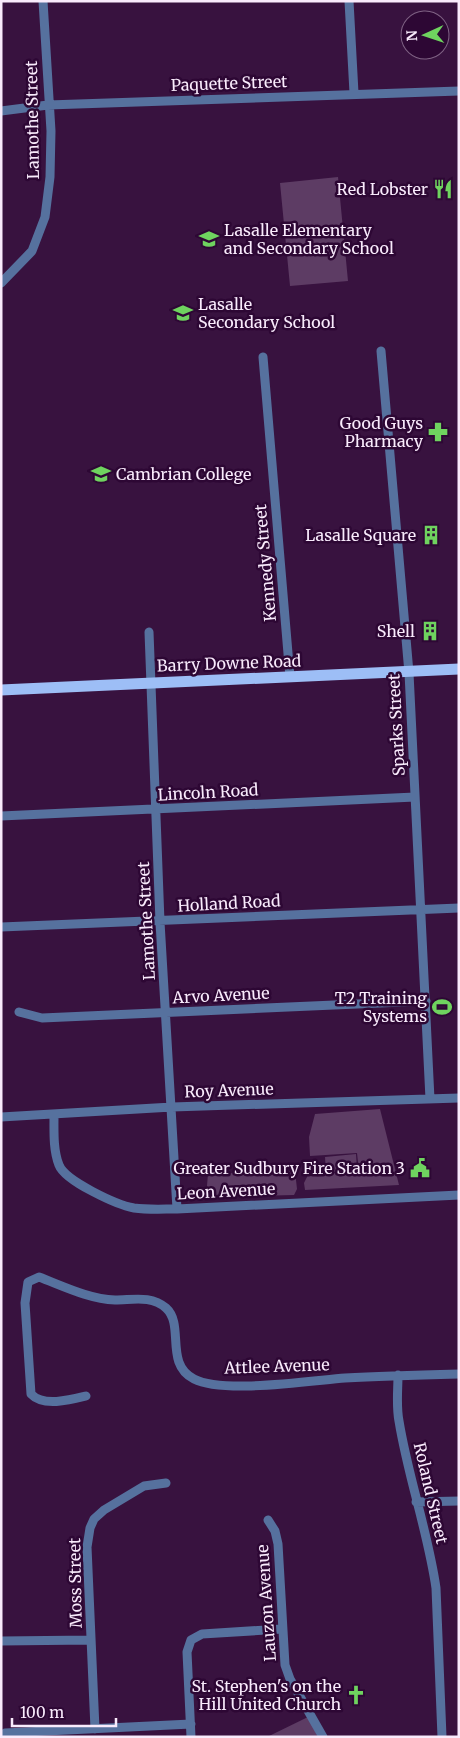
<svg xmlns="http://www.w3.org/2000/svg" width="460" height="1738" font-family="Merriweather,serif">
	<rect width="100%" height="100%" fill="#38123f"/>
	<path fill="#5d3c64" d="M 338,177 L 348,281 L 290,286 L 280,183 Z
		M 380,1109 L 399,1185 L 305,1190 L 304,1183 L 308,1175 L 359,1171 L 357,1153 L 310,1156 L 309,1137 L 315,1114 Z
		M 356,1154 L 357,1170 L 326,1172 L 325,1157 Z
		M 295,1171 L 297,1189 L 294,1195 L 206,1197 L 208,1174 Z
		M 308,1717 L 318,1737 L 267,1737 Z"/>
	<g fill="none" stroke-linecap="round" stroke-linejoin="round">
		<path stroke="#56719e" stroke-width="9" d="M 349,1 L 354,93
			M 1,111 L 48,105 L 459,91
			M 1,283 L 32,251 L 45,217 L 50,177 L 51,131 L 43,1
			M 381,351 L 409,673 L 430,1099
			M 263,357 L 290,677
			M 149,632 L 160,922 L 177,1209
			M 1,816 L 415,797
			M 1,927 L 459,908
			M 19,1012 L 42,1018 L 426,1001
			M 54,1115 C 54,1131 53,1150 59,1165 C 65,1181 117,1205 134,1208 C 148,1210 163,1209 177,1209 L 459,1195
			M 1,1117 L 172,1107 L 459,1098
			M 398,1375 C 398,1390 396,1406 399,1421 C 408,1477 428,1532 436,1588 L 442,1737
			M 86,1396 C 70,1400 43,1407 31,1394 L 25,1303 L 28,1282 L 39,1277 C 63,1286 89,1299 115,1300 C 133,1300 151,1295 166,1308 C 185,1325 164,1364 194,1379 C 223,1394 309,1381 345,1378 C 383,1376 421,1375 459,1374
			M 416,1502 L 459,1501
			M 268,1520 L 275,1531 L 278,1544 L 285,1665 L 290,1679 L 323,1737
			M 1,1641 L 91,1640
			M 95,1729 L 87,1547 L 90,1528 L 94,1519 L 104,1510 L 144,1486 L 166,1483
			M 1,1736 L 5,1733 L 191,1724
			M 191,1737 L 187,1652 L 191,1640 L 202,1634 L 282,1629"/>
		<path stroke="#9dbef6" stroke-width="11" d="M 1,690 L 459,669"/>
	</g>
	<defs>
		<symbol id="restaurant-bare" viewBox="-9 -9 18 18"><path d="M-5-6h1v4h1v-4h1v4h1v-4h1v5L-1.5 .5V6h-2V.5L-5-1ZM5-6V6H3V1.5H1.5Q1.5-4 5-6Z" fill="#6fd35f" stroke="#2d0734" stroke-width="2.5" paint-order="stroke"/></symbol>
		<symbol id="school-bare" viewBox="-9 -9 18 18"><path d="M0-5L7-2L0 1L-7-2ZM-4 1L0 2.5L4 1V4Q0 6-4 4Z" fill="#6fd35f" stroke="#2d0734" stroke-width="2.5" paint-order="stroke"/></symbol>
		<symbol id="pharmacy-bare" viewBox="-9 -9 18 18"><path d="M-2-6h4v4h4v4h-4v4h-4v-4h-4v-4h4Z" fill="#6fd35f" stroke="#2d0734" stroke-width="2.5" paint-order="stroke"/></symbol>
		<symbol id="university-bare" viewBox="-9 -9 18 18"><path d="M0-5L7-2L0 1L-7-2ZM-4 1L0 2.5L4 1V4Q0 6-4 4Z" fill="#6fd35f" stroke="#2d0734" stroke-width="2.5" paint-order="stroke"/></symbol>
		<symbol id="building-bare" viewBox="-9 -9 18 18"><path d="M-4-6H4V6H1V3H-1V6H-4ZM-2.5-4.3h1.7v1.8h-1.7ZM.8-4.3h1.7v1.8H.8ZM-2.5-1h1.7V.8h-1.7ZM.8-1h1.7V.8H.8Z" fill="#6fd35f" stroke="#2d0734" stroke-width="2.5" paint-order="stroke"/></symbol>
		<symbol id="stadium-bare" viewBox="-9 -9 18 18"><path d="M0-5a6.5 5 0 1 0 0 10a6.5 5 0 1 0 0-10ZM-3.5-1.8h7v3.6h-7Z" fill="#6fd35f" stroke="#2d0734" stroke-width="2.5" paint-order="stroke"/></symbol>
		<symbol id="civic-bare" viewBox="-9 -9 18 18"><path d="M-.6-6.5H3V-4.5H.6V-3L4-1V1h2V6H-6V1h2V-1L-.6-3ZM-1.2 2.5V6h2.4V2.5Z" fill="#6fd35f" stroke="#2d0734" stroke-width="2.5" paint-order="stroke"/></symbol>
		<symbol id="church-bare" viewBox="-9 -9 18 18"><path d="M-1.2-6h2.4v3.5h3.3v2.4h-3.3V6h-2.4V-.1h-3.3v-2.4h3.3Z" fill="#6fd35f" stroke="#2d0734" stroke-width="2.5" paint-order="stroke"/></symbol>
	</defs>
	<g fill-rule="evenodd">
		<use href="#restaurant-bare" x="429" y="175" width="28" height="28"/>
		<use href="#school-bare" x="195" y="225" width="28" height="28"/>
		<use href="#school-bare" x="169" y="299" width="28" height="28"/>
		<use href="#pharmacy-bare" x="424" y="418" width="28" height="28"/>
		<use href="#university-bare" x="87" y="460" width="28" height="28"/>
		<use href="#building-bare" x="417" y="521" width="28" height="28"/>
		<use href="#building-bare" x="416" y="617" width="28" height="28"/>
		<use href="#stadium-bare" x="428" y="993" width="28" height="28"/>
		<use href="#civic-bare" x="406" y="1154" width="28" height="28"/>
		<use href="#church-bare" x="342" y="1681" width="28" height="28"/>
	</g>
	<g text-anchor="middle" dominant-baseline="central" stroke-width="5" stroke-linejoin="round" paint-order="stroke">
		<g font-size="16" fill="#f9ebfc" stroke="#2d0734">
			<text transform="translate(229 83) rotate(-2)">Paquette Street</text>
			<text transform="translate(32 120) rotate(-91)">Lamothe Street</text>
			<text transform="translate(265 563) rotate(-95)">Kennedy Street</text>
			<text transform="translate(229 663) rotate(-2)">Barry Downe Road</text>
			<text transform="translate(396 725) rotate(-93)">Sparks Street</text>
			<text transform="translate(208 792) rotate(-3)">Lincoln Road</text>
			<text transform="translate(229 903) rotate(-3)">Holland Road</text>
			<text transform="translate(146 921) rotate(-93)">Lamothe Street</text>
			<text transform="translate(221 995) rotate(-3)">Arvo Avenue</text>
			<text transform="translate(229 1090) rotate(-2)">Roy Avenue</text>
			<text transform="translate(226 1191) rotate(-3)">Leon Avenue</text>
			<text transform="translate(277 1366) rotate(-2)">Attlee Avenue</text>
			<text transform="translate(431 1493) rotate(77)">Roland Street</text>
			<text transform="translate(75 1583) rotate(-91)">Moss Street</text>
			<text transform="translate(266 1603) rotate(-94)">Lauzon Avenue</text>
		</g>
		<g font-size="16" fill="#f9ebfc" stroke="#2d0734" text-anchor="end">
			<text x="428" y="189">Red Lobster</text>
			<text x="224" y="230" text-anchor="start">Lasalle Elementary<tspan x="224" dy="18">and Secondary School</tspan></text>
			<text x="198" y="304" text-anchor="start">Lasalle<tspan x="198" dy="18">Secondary School</tspan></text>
			<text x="423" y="423">Good Guys<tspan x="423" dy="18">Pharmacy</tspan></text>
			<text x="116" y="474" text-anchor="start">Cambrian College</text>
			<text x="416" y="535">Lasalle Square</text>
			<text x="415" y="631">Shell</text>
			<text x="427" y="998">T2 Training<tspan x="427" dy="18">Systems</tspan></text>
			<text x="405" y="1168">Greater Sudbury Fire Station 3</text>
			<text x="341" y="1686">St. Stephen's on the<tspan x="341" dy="18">Hill United Church</tspan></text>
		</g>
	</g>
	<rect width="460" height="1738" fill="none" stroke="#f9ebfc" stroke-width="5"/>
	<g transform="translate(425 35) rotate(267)"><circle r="24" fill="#2d0734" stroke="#7f6284"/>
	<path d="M0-4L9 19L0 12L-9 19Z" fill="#6fd35f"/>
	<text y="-8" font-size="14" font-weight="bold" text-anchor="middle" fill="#f9ebfc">N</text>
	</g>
	<path d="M12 1718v8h104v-8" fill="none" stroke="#f9ebfc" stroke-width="2.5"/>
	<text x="20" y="1718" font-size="15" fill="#f9ebfc" stroke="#2d0734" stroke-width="4" paint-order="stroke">100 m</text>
</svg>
